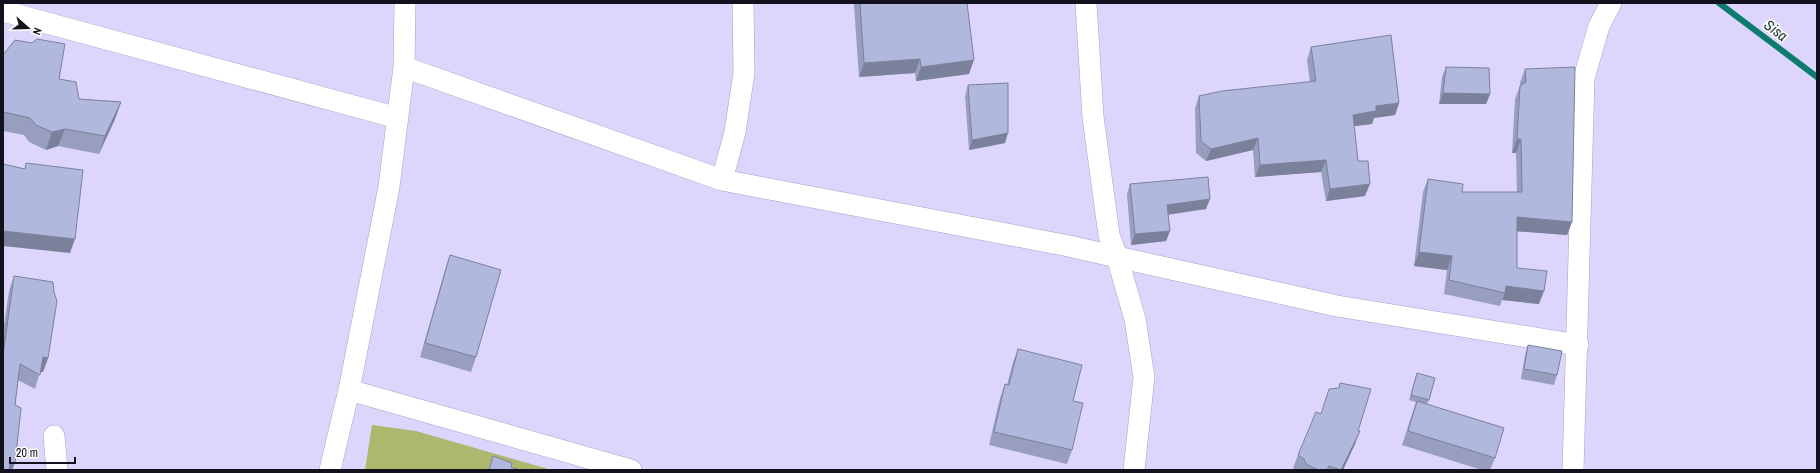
<svg xmlns="http://www.w3.org/2000/svg" width="1820" height="473" font-family="'Archivo Narrow',sans-serif">
	<rect width="100%" height="100%" fill="#ddd5fb"/>
	<path fill="#adb86e" d="M 372,425 L 416,431 L 552,470 L 365,470 Z"/>
	<g fill="none" stroke-linecap="round" stroke-linejoin="round">
		<path stroke="#0a7d6e" stroke-width="6" d="M 1719,3 L 1817,77"/>
		<defs>
			<path id="street" d="M 405,3 L 404,67 L 389,187 L 349,390 L 631,470
				M 1086,3 L 1093,117 L 1109,235 L 1117,257 L 1337,306 L 1578,345
				M 3,11 L 398,118
				M 404,67 L 722,180 L 1069,246 L 1117,257 L 1135,319 L 1144,377 L 1134,470
				M 722,180 L 735,132 L 744,73 L 743,3
				M 54,436 L 57,470
				M 330,470 L 349,390
				M 1573,470 L 1584,78 L 1599,26 L 1611,3"/>
		</defs>
		<use href="#street" stroke="#aaa1c6" stroke-width="22"/>
		<use href="#street" stroke="#fff" stroke-width="21"/>
	</g>
	<path fill="#979ebe" d="M 854,3 L 967,3 L 969,74 L 916,81 L 915,73 L 859,77 L 854,5 Z
		M 1311,47 L 1399,103 L 1395,115 L 1374,118 L 1372,124 L 1354,126 L 1358,161 L 1365,196 L 1326,201 L 1321,172 L 1255,177 L 1253,150 L 1206,161 L 1196,153 L 1195,108 L 1199,96 L 1310,82 L 1307,60 Z
		M 3,55 L 59,79 L 79,99 L 121,102 L 115,119 L 99,154 L 58,146 L 46,150 L 29,142 L 24,135 L 3,131 Z
		M 1446,67 L 1490,94 L 1486,104 L 1439,104 L 1442,77 Z
		M 1525,69 L 1572,222 L 1567,235 L 1517,231 L 1517,268 L 1539,304 L 1502,300 L 1500,306 L 1444,294 L 1447,270 L 1414,266 L 1423,192 L 1428,179 L 1462,192 L 1517,192 L 1516,153 L 1512,153 L 1515,99 L 1520,86 L 1520,83 Z
		M 968,85 L 1005,143 L 969,150 L 965,96 Z
		M 1130,184 L 1206,209 L 1168,215 L 1170,231 L 1166,241 L 1131,245 L 1127,194 Z
		M 450,255 L 476,357 L 471,372 L 420,357 L 445,270 Z
		M 14,276 L 48,358 L 43,372 L 40,372 L 35,389 L 18,380 L 15,405 L 3,470 L 3,332 L 9,291 Z
		M 1528,345 L 1557,375 L 1554,385 L 1521,379 L 1525,355 Z
		M 1018,349 L 1073,401 L 1072,450 L 1067,464 L 989,445 L 1000,398 L 1005,384 L 1007,385 L 1013,362 Z
		M 1417,373 L 1429,400 L 1427,404 L 1495,458 L 1490,470 L 1482,470 L 1402,445 L 1416,402 L 1409,400 Z
		M 1340,383 L 1358,431 L 1355,444 L 1343,470 L 1296,470 L 1293,468 L 1298,455 L 1321,414 L 1339,388 Z"/>
	<path fill="#7b819b" d="M 920,59 L 915,73 L 859,77 L 864,63 Z
		M 974,60 L 969,74 L 916,81 L 921,67 Z
		M 1443,93 L 1490,94 L 1486,104 L 1439,104 Z
		M 121,102 L 115,119 L 99,154 L 105,136 Z
		M 1399,103 L 1395,115 L 1374,118 L 1372,124 L 1348,127 L 1353,115 L 1376,106 Z
		M 65,129 L 58,146 L 46,150 L 52,132 Z
		M 1008,133 L 1005,143 L 969,150 L 972,140 Z
		M 1258,138 L 1253,150 L 1206,161 L 1211,149 Z
		M 1517,139 L 1521,139 L 1516,153 L 1512,153 Z
		M 1326,160 L 1321,172 L 1255,177 L 1260,165 Z
		M 1370,184 L 1365,196 L 1326,201 L 1330,189 Z
		M 1210,199 L 1206,209 L 1163,215 L 1167,205 Z
		M 1517,217 L 1572,222 L 1567,235 L 1512,231 Z
		M 3,231 L 75,239 L 70,253 L 3,246 Z
		M 1170,231 L 1166,241 L 1131,245 L 1135,234 Z
		M 1419,252 L 1452,256 L 1447,270 L 1414,266 Z
		M 1506,286 L 1544,291 L 1539,304 L 1502,300 L 1505,293 Z
		M 43,357 L 48,358 L 43,372 L 38,372 Z
		M 1360,431 L 1355,444 L 1343,470 L 1341,470 Z
		M 10,463 L 15,463 L 12,470 L 7,470 Z"/>
	<path fill="#b0b8dd" stroke="#7b819b" d="M 860,3 L 967,3 L 974,60 L 921,67 L 920,59 L 864,63 Z
		M 1391,35 L 1399,103 L 1376,106 L 1376,111 L 1353,115 L 1358,161 L 1368,161 L 1370,184 L 1330,189 L 1326,160 L 1260,165 L 1258,138 L 1211,149 L 1201,141 L 1199,96 L 1222,91 L 1316,81 L 1311,47 Z
		M 37,39 L 65,44 L 59,79 L 76,82 L 79,99 L 121,102 L 105,136 L 65,129 L 52,132 L 36,125 L 30,118 L 3,112 L 3,55 L 15,40 L 32,43 Z
		M 1446,67 L 1489,68 L 1490,94 L 1443,93 Z
		M 1575,67 L 1572,222 L 1517,217 L 1517,268 L 1547,271 L 1544,291 L 1506,286 L 1505,293 L 1449,280 L 1452,256 L 1419,252 L 1428,179 L 1463,184 L 1462,192 L 1522,192 L 1521,139 L 1517,139 L 1520,86 L 1526,82 L 1525,69 Z
		M 1008,83 L 1008,133 L 972,140 L 968,85 Z
		M 26,163 L 83,170 L 75,239 L 3,231 L 3,164 L 25,169 Z
		M 1208,177 L 1210,199 L 1167,205 L 1170,231 L 1135,234 L 1130,184 Z
		M 450,255 L 501,270 L 476,357 L 425,343 Z
		M 14,276 L 53,282 L 54,292 L 57,301 L 48,358 L 43,357 L 40,375 L 20,364 L 15,405 L 21,408 L 15,463 L 10,463 L 9,470 L 3,470 L 3,355 Z
		M 1528,345 L 1562,351 L 1557,375 L 1524,369 Z
		M 1018,349 L 1082,365 L 1073,401 L 1083,403 L 1072,450 L 994,432 L 1005,384 L 1009,385 Z
		M 1417,373 L 1435,378 L 1429,400 L 1411,395 Z
		M 1340,383 L 1371,389 L 1358,431 L 1360,431 L 1341,470 L 1329,466 L 1327,470 L 1318,470 L 1306,464 L 1304,459 L 1298,455 L 1316,412 L 1321,414 L 1329,389 L 1339,388 Z
		M 1417,401 L 1504,428 L 1495,458 L 1408,431 Z
		M 493,456 L 512,463 L 511,467 L 520,470 L 489,470 Z"/>
	<g text-anchor="middle" dominant-baseline="central" stroke-width="3.5" stroke-linejoin="round" paint-order="stroke">
		<g font-size="15" font-style="italic" fill="#1e3a33" stroke="#fcfcfc">
			<text transform="translate(1776 30) rotate(37)">Sisa</text>
		</g>
	</g>
	<rect width="1820" height="473" fill="none" stroke="#14111e" stroke-width="8"/>
	<g transform="translate(28 28) rotate(110)" stroke="#fcfcfc" stroke-width="3" paint-order="stroke">
	<path d="M0-3L7 15L0 10L-7 15Z" fill="#14111e"/>
	<text y="-6" font-size="11" font-weight="bold" text-anchor="middle" fill="#14111e">N</text>
	</g>
	<path d="M10 457v6h65v-6" fill="none" stroke="#14111e" stroke-width="2"/>
	<text x="16" y="457" font-size="12" fill="#14111e" stroke="#fcfcfc" stroke-width="3" paint-order="stroke">20 m</text>
</svg>
